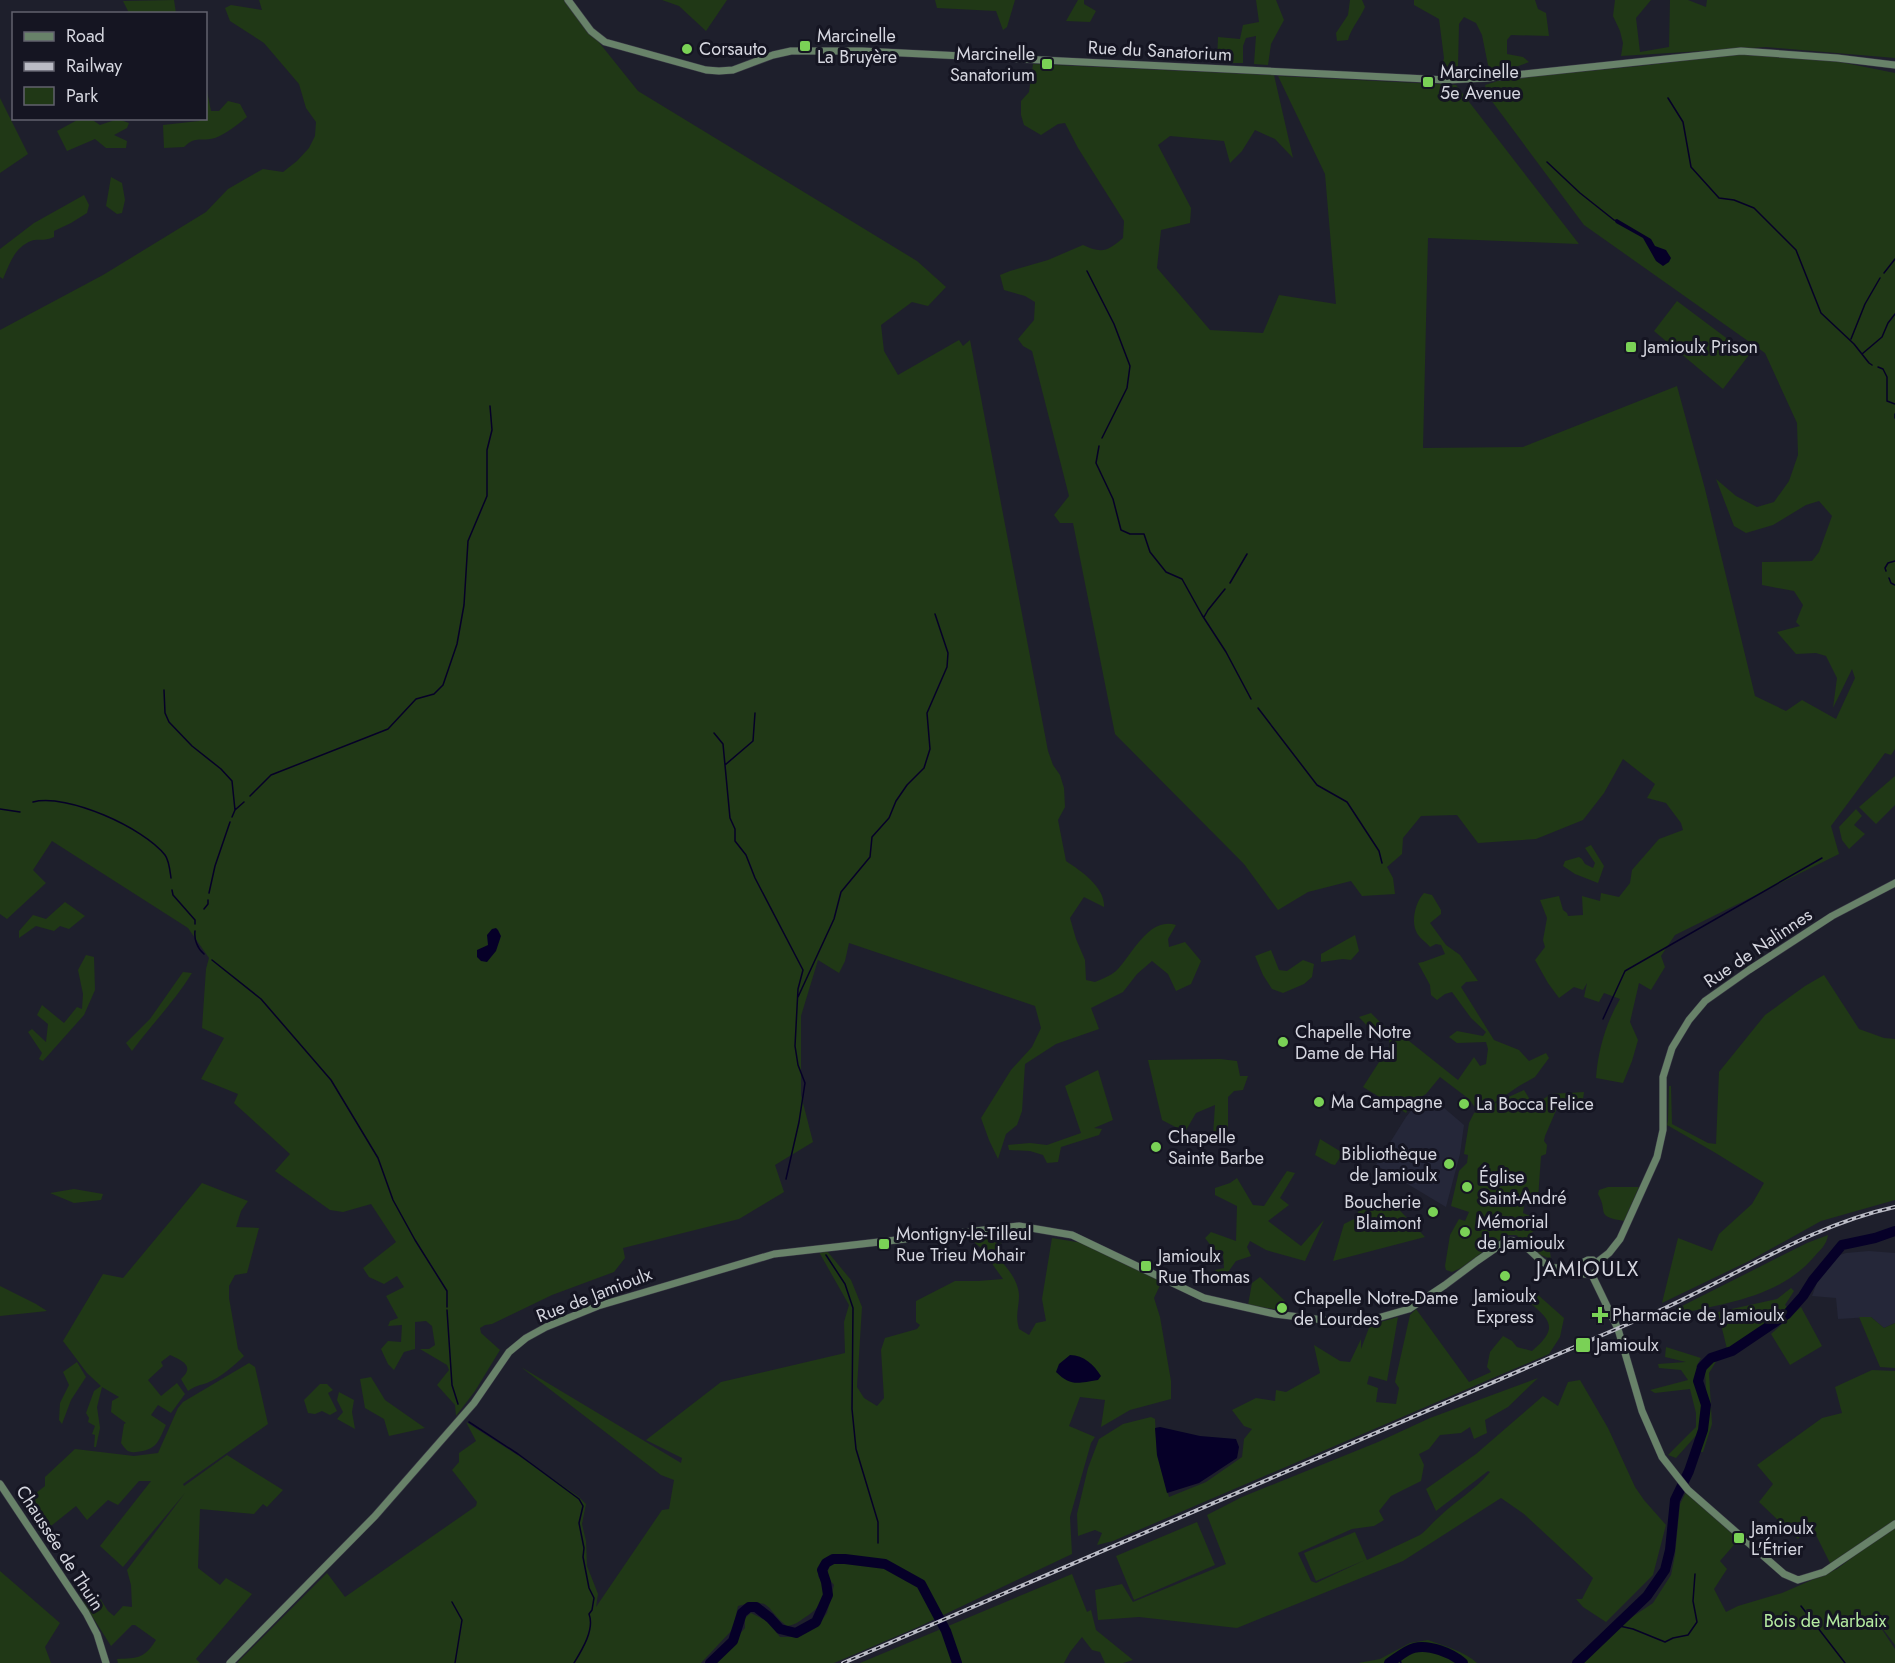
<svg xmlns="http://www.w3.org/2000/svg" width="1895" height="1663" font-family="Jost,sans-serif">
	<rect width="100%" height="100%" fill="#1e1f2c"/>
	<path fill="#252739" d="M 1429,1095 L 1464,1125 L 1460,1154 L 1446,1207 L 1376,1165 L 1406,1117 L 1415,1106 Z
		M 1869,1251 L 1895,1253 L 1895,1323 L 1884,1328 L 1871,1317 L 1838,1319 L 1836,1298 L 1812,1296 L 1819,1277 L 1837,1256 L 1846,1253 Z"/>
	<path fill="#203816" d="M 174,0 L 176,13 L 129,13 L 123,1 Z
		M 259,0 L 565,0 L 638,91 L 917,261 L 946,287 L 928,306 L 912,302 L 881,325 L 884,351 L 898,375 L 959,340 L 963,346 L 970,340 L 1048,751 L 1053,765 L 1060,775 L 1064,788 L 1065,807 L 1058,820 L 1066,861 C 1081,871 1105,887 1104,907 L 1084,897 L 1070,918 L 1076,939 L 1085,960 L 1086,980 L 1095,982 C 1102,979 1110,976 1116,971 C 1131,957 1148,916 1176,925 L 1168,939 L 1169,947 L 1185,942 L 1201,961 L 1191,984 L 1176,991 L 1168,974 L 1152,961 L 1137,974 L 1123,992 L 1091,1008 L 1099,1029 L 1056,1044 L 1025,1064 L 1022,1111 L 1017,1125 L 1006,1134 L 998,1159 L 989,1140 L 981,1118 L 1011,1070 L 1032,1047 L 1041,1028 L 1035,1006 L 849,943 L 845,961 L 839,973 L 818,960 L 801,1016 L 801,1095 L 813,1142 L 775,1165 L 784,1192 L 739,1219 L 623,1248 L 625,1258 L 614,1272 L 552,1295 L 492,1324 L 485,1325 L 480,1328 L 481,1333 L 500,1350 L 475,1391 L 456,1416 L 455,1405 L 437,1385 L 449,1370 L 447,1365 L 420,1349 L 429,1349 L 435,1345 L 432,1326 L 426,1321 L 415,1322 L 415,1349 L 404,1352 L 394,1370 L 388,1364 L 381,1349 L 388,1341 L 401,1342 L 402,1325 L 388,1326 L 390,1321 L 398,1318 L 386,1296 L 404,1287 L 397,1276 L 384,1284 L 369,1277 L 363,1268 L 396,1242 L 371,1204 L 343,1212 L 330,1210 L 275,1171 L 290,1154 L 234,1103 L 238,1094 L 201,1079 L 224,1038 L 202,1028 L 206,969 L 209,958 L 188,928 L 52,841 L 33,870 L 46,883 L 7,919 L 0,914 L 0,330 L 103,275 L 206,212 L 228,189 L 254,174 L 263,169 L 283,172 L 297,161 L 309,148 L 315,136 L 316,122 L 306,108 L 299,84 L 264,43 L 230,21 L 225,8 L 231,5 L 262,10 Z
		M 662,0 L 727,0 L 706,31 L 679,6 Z
		M 935,0 L 1015,0 L 1007,27 L 1003,30 L 996,11 L 937,8 Z
		M 1078,0 L 1084,0 L 1084,4 L 1096,11 L 1090,22 L 1066,21 Z
		M 1256,0 L 1276,0 L 1284,20 L 1271,44 L 1268,65 L 1254,64 L 1256,36 L 1246,38 L 1243,46 L 1243,63 L 1217,63 L 1218,37 L 1240,39 L 1243,25 L 1259,22 Z
		M 1350,0 L 1362,0 L 1365,7 C 1360,19 1351,28 1348,40 L 1337,41 L 1336,33 L 1348,15 Z
		M 1414,0 L 1535,0 L 1538,9 L 1546,13 L 1549,36 L 1511,35 L 1507,40 L 1507,54 L 1523,57 L 1529,62 L 1513,68 L 1494,71 L 1488,65 L 1482,35 L 1476,23 L 1464,17 L 1459,24 L 1458,66 L 1451,71 L 1446,71 L 1442,65 L 1444,58 L 1439,19 L 1414,5 Z
		M 1615,0 L 1651,0 L 1636,18 L 1640,52 L 1669,47 L 1670,0 L 1688,0 L 1706,7 L 1707,0 L 1895,0 L 1895,58 L 1766,47 L 1621,56 L 1623,43 L 1620,31 L 1613,16 Z
		M 1736,54 L 1835,61 L 1895,73 L 1895,749 L 1891,755 L 1885,753 L 1831,826 L 1839,854 L 1675,935 L 1661,956 L 1665,967 L 1651,990 L 1639,983 L 1630,1022 L 1638,1040 L 1632,1061 L 1623,1083 L 1596,1078 C 1598,1050 1606,1023 1620,999 L 1604,993 L 1599,1002 L 1584,997 L 1587,983 L 1583,990 L 1574,987 L 1559,998 L 1548,983 L 1535,960 L 1545,947 L 1543,940 L 1547,918 L 1540,900 L 1559,896 L 1563,910 L 1567,913 L 1568,916 L 1583,915 L 1582,896 L 1600,901 L 1601,893 L 1619,897 L 1630,883 L 1632,870 L 1659,839 L 1683,830 L 1681,823 L 1666,803 L 1647,798 L 1655,784 L 1623,759 L 1604,793 L 1583,820 L 1536,839 L 1478,843 L 1457,815 L 1421,816 L 1403,838 L 1402,854 L 1387,867 L 1393,878 L 1395,894 L 1362,896 L 1351,881 L 1308,892 L 1278,910 L 1244,864 L 1115,734 L 1073,523 L 1060,523 L 1054,515 L 1069,496 L 1032,351 L 1023,346 L 1018,339 L 1034,320 L 1035,302 L 1025,296 L 1004,290 L 1000,275 L 1010,271 L 1048,260 L 1083,245 C 1102,254 1108,251 1123,238 L 1124,221 L 1078,148 L 1065,123 L 1058,124 L 1041,135 L 1024,125 L 1021,115 L 1021,101 L 1029,92 L 1033,64 L 1274,75 L 1293,158 L 1275,139 L 1255,130 L 1242,151 L 1230,163 L 1224,141 L 1170,136 L 1158,145 L 1191,208 L 1190,223 L 1161,230 L 1157,268 L 1210,330 L 1263,333 L 1279,295 L 1336,304 L 1325,174 L 1278,76 L 1456,85 L 1579,244 L 1428,238 L 1423,448 L 1523,447 L 1677,386 L 1705,489 L 1755,696 L 1786,711 L 1802,700 L 1836,719 L 1855,678 L 1852,669 L 1833,708 L 1837,678 L 1826,656 L 1816,653 L 1796,654 L 1777,632 L 1800,626 L 1796,622 L 1803,605 L 1794,591 L 1762,585 L 1762,562 L 1812,561 L 1819,552 L 1832,516 L 1819,501 L 1806,505 L 1773,525 L 1746,533 L 1734,526 L 1716,479 L 1736,496 L 1757,507 L 1774,502 L 1789,481 L 1798,455 L 1797,423 L 1765,353 L 1584,225 L 1488,96 L 1485,85 L 1504,79 L 1640,66 Z
		M 206,91 L 207,91 L 211,111 L 219,111 L 228,101 L 240,104 L 247,117 C 238,124 226,134 215,138 C 201,142 196,135 184,147 L 164,148 L 163,125 L 199,121 L 200,119 L 206,118 Z
		M 0,98 L 28,154 L 0,173 Z
		M 81,118 L 91,119 L 100,125 L 118,119 L 129,123 L 127,128 L 114,135 L 127,141 L 126,148 L 106,148 L 95,139 L 67,151 L 57,131 Z
		M 111,177 L 122,183 L 125,200 L 122,213 L 117,214 L 106,206 Z
		M 84,195 L 89,205 L 87,213 L 71,223 L 54,231 L 54,237 C 43,242 38,238 31,241 C 14,248 10,263 3,279 L 0,277 L 0,249 L 34,223 Z
		M 1677,301 L 1749,355 L 1723,389 L 1654,331 Z
		M 1895,776 L 1895,805 L 1876,824 L 1859,807 Z
		M 1856,809 L 1862,816 L 1854,825 L 1865,834 L 1849,849 L 1842,840 L 1839,827 Z
		M 1591,845 L 1604,866 L 1598,883 L 1575,874 L 1563,866 L 1565,861 L 1579,857 L 1582,859 L 1585,864 L 1593,868 L 1595,863 L 1585,848 Z
		M 1424,893 L 1432,895 L 1441,910 L 1441,914 L 1430,923 L 1446,945 L 1460,955 L 1478,981 L 1466,982 L 1461,987 L 1494,1040 L 1519,1050 L 1529,1061 L 1546,1053 L 1549,1058 L 1535,1077 L 1519,1086 L 1491,1105 L 1524,1090 L 1529,1098 L 1531,1107 L 1551,1094 L 1584,1092 L 1583,1099 L 1561,1099 L 1545,1136 L 1544,1141 L 1547,1145 L 1546,1154 L 1541,1156 L 1538,1199 L 1525,1200 L 1523,1213 L 1539,1219 L 1535,1230 L 1530,1234 L 1531,1242 L 1550,1252 L 1551,1259 L 1541,1255 L 1516,1235 L 1506,1235 L 1461,1268 L 1452,1272 L 1446,1270 L 1445,1266 L 1450,1235 L 1459,1219 L 1465,1221 L 1469,1212 L 1451,1206 L 1459,1171 L 1467,1163 L 1468,1155 L 1464,1154 L 1469,1123 L 1474,1113 L 1489,1106 L 1476,1109 L 1469,1099 L 1440,1077 L 1426,1094 L 1412,1102 L 1406,1113 L 1363,1087 L 1390,1045 L 1388,1036 L 1369,1028 L 1359,1017 L 1371,1013 L 1386,1028 L 1404,1037 L 1458,1080 L 1474,1057 L 1480,1066 L 1486,1064 L 1488,1049 L 1486,1042 L 1457,1043 L 1449,1037 L 1457,1031 L 1483,1036 L 1486,1032 L 1471,1018 L 1452,992 L 1445,994 L 1437,1000 L 1431,995 L 1430,985 L 1418,963 L 1423,962 L 1445,954 L 1441,945 L 1436,944 L 1430,947 C 1426,942 1418,937 1416,931 C 1411,920 1416,901 1424,893 Z
		M 65,902 L 85,916 L 69,929 L 60,926 L 54,931 L 36,926 L 19,938 L 19,931 L 33,915 L 46,919 Z
		M 1355,935 L 1359,951 L 1351,960 L 1343,959 L 1321,962 L 1321,954 Z
		M 1271,950 L 1279,970 L 1287,971 L 1303,960 L 1314,964 L 1312,977 L 1304,984 L 1283,993 L 1272,989 L 1263,975 L 1255,956 Z
		M 86,955 L 94,957 L 95,990 L 84,1015 L 43,1061 L 39,1059 L 42,1053 L 28,1032 L 32,1029 L 46,1042 L 48,1024 L 37,1015 L 42,1005 L 64,1023 L 77,1007 L 82,1009 L 83,994 L 78,970 Z
		M 183,972 L 192,973 C 175,1001 152,1024 132,1051 L 126,1043 L 150,1019 Z
		M 1824,975 L 1859,1029 L 1884,1038 L 1895,1039 L 1895,1200 L 1821,1221 L 1749,1261 L 1662,1303 L 1678,1238 L 1712,1251 L 1719,1234 L 1752,1204 L 1764,1183 L 1714,1152 L 1667,1125 L 1668,1121 L 1669,1086 L 1671,1086 L 1672,1124 L 1708,1143 L 1716,1144 L 1719,1072 L 1765,1015 L 1805,986 Z
		M 1220,1059 L 1237,1061 L 1240,1076 L 1248,1076 L 1243,1090 L 1234,1091 L 1228,1097 L 1228,1134 L 1213,1136 L 1215,1105 L 1196,1113 L 1185,1132 L 1162,1120 L 1148,1060 Z
		M 1098,1070 L 1113,1120 L 1094,1128 L 1102,1129 L 1099,1135 L 1061,1147 L 1058,1162 L 1047,1163 L 1043,1155 L 1030,1151 L 1009,1150 L 1008,1145 L 1030,1143 L 1047,1145 L 1081,1133 L 1065,1086 Z
		M 1320,1139 L 1343,1153 L 1335,1165 L 1331,1164 L 1315,1155 Z
		M 1287,1171 L 1295,1173 L 1280,1198 L 1289,1205 L 1268,1221 L 1301,1246 L 1324,1220 L 1305,1261 L 1266,1250 L 1250,1241 L 1247,1247 L 1251,1256 L 1236,1261 L 1223,1279 L 1215,1270 L 1224,1268 L 1223,1255 L 1212,1247 L 1205,1238 L 1211,1232 L 1236,1241 L 1237,1206 L 1215,1195 L 1215,1188 L 1230,1183 L 1237,1178 L 1253,1205 L 1264,1206 Z
		M 202,1183 L 248,1201 L 241,1211 L 236,1227 L 259,1228 L 247,1273 L 235,1275 L 229,1286 L 229,1298 L 238,1349 L 244,1356 C 234,1366 221,1377 207,1383 C 200,1385 195,1386 188,1391 L 181,1379 C 195,1366 183,1361 170,1355 L 161,1362 L 163,1366 L 148,1380 L 161,1396 L 177,1383 L 185,1394 L 171,1413 L 158,1405 L 151,1415 L 166,1425 C 158,1442 157,1450 136,1452 C 128,1453 126,1450 121,1443 L 124,1424 L 126,1423 L 111,1412 L 112,1401 L 119,1397 L 102,1387 L 97,1407 L 100,1428 L 96,1447 L 94,1447 L 95,1435 L 92,1434 L 95,1426 L 88,1422 L 89,1418 L 86,1413 L 94,1391 L 101,1386 L 87,1373 L 63,1341 L 103,1274 L 123,1278 Z
		M 1608,1187 L 1639,1187 L 1624,1221 C 1594,1216 1609,1213 1598,1194 L 1599,1190 Z
		M 74,1189 L 103,1194 L 101,1200 L 74,1203 L 50,1193 Z
		M 1388,1198 L 1425,1237 L 1333,1261 L 1344,1224 L 1356,1218 L 1363,1199 L 1379,1207 Z
		M 990,1233 L 1002,1234 L 1001,1247 L 997,1256 C 1006,1267 1018,1279 1019,1295 C 1019,1308 1015,1315 1019,1329 L 1029,1335 L 1036,1323 L 1046,1321 L 1042,1299 L 1052,1238 L 1083,1243 L 1162,1281 L 1154,1298 L 1160,1317 L 1171,1381 L 1171,1399 L 1130,1410 L 1101,1427 L 1105,1400 L 1080,1397 L 1069,1426 L 1095,1437 L 1091,1443 L 1070,1517 L 1072,1554 L 918,1627 L 834,1663 L 713,1663 L 745,1628 L 745,1618 L 751,1613 L 769,1622 L 780,1637 L 797,1637 L 818,1625 L 827,1613 L 834,1585 L 827,1577 L 829,1566 L 851,1557 C 833,1552 820,1554 818,1576 C 830,1594 822,1607 804,1618 C 799,1622 794,1625 787,1626 C 765,1610 773,1596 738,1606 L 733,1629 L 701,1663 L 237,1663 L 327,1573 L 345,1597 L 476,1506 L 477,1502 L 452,1470 L 459,1462 L 459,1453 L 476,1441 L 466,1422 L 530,1463 L 579,1497 L 586,1504 L 582,1524 L 586,1541 L 587,1566 L 598,1594 L 596,1607 L 662,1510 L 669,1509 L 674,1480 L 661,1475 L 521,1367 L 681,1463 L 682,1458 L 646,1440 L 721,1382 L 845,1353 L 844,1322 L 849,1305 L 819,1252 L 827,1251 L 851,1280 L 862,1307 L 857,1387 L 864,1398 L 877,1406 L 884,1398 L 881,1350 L 885,1338 L 917,1329 L 920,1325 L 916,1322 L 916,1301 L 955,1281 L 978,1281 L 1003,1279 L 993,1265 L 989,1255 L 967,1236 Z
		M 1828,1235 C 1827,1245 1819,1251 1813,1258 C 1778,1298 1722,1304 1673,1315 L 1674,1310 L 1807,1243 Z
		M 1260,1277 L 1285,1301 L 1280,1310 L 1248,1305 L 1252,1283 Z
		M 0,1286 L 36,1304 L 47,1311 L 0,1316 Z
		M 1791,1288 L 1794,1291 L 1785,1305 L 1788,1308 L 1747,1339 L 1727,1349 L 1718,1312 L 1777,1299 Z
		M 1537,1294 L 1564,1318 L 1560,1337 L 1549,1354 L 1113,1541 L 1097,1545 L 1102,1533 L 1095,1530 L 1078,1536 L 1077,1514 L 1088,1468 L 1099,1439 L 1123,1424 L 1151,1417 L 1155,1419 L 1157,1455 L 1169,1497 L 1206,1482 L 1242,1457 L 1244,1439 L 1252,1429 L 1244,1426 L 1232,1410 L 1256,1398 L 1275,1401 L 1276,1390 L 1286,1392 L 1320,1373 L 1314,1345 L 1340,1361 L 1350,1362 L 1361,1339 L 1361,1349 L 1370,1325 L 1398,1317 L 1387,1381 L 1369,1376 L 1367,1384 L 1378,1388 L 1376,1402 L 1396,1404 L 1399,1388 L 1395,1382 L 1410,1315 L 1416,1309 L 1469,1382 L 1491,1372 L 1487,1367 L 1490,1352 L 1503,1336 L 1512,1341 L 1517,1347 L 1532,1351 C 1558,1329 1552,1321 1529,1302 Z
		M 1801,1307 L 1822,1346 L 1790,1365 L 1771,1334 Z
		M 1859,1317 L 1871,1317 L 1884,1328 L 1895,1323 L 1895,1368 L 1880,1367 Z
		M 1666,1347 L 1701,1358 L 1696,1367 L 1703,1367 L 1700,1390 L 1703,1407 L 1701,1430 L 1676,1458 L 1668,1455 L 1696,1427 L 1696,1413 L 1690,1389 L 1655,1393 L 1650,1390 L 1688,1380 L 1681,1370 L 1659,1368 L 1658,1364 L 1686,1362 L 1665,1357 Z
		M 1713,1358 L 1717,1360 L 1709,1373 L 1712,1424 L 1703,1452 L 1700,1452 L 1708,1420 L 1705,1372 Z
		M 77,1362 L 86,1377 L 71,1400 L 62,1424 L 59,1420 L 60,1403 L 69,1385 L 63,1372 Z
		M 249,1363 L 255,1367 L 268,1424 L 183,1484 L 184,1486 L 227,1455 L 283,1490 L 267,1507 L 263,1504 L 254,1514 L 200,1509 L 198,1568 L 220,1585 L 226,1578 L 252,1594 L 196,1659 L 200,1663 L 118,1663 L 117,1659 C 138,1658 144,1659 156,1640 L 135,1625 L 132,1625 L 111,1646 L 87,1608 L 75,1585 L 80,1581 L 101,1600 L 108,1611 L 114,1616 L 123,1606 L 132,1607 L 131,1585 L 127,1570 L 185,1493 L 123,1567 L 100,1546 L 151,1481 L 139,1481 L 118,1505 L 108,1500 L 87,1520 L 76,1506 L 41,1534 L 22,1504 L 45,1486 L 45,1477 L 75,1449 L 134,1456 L 158,1453 L 178,1408 L 183,1402 Z
		M 1872,1370 L 1895,1371 L 1895,1645 L 1873,1616 L 1895,1649 L 1895,1663 L 1581,1663 L 1628,1607 L 1626,1621 L 1653,1603 L 1671,1575 L 1675,1555 L 1680,1504 L 1686,1492 L 1739,1539 L 1720,1561 L 1727,1569 L 1714,1589 L 1726,1612 L 1738,1606 L 1782,1593 L 1837,1569 L 1876,1539 L 1831,1565 L 1810,1523 L 1798,1539 L 1759,1502 L 1773,1484 L 1757,1465 L 1822,1418 L 1842,1413 L 1835,1387 Z
		M 371,1377 L 385,1400 L 425,1428 L 389,1436 L 384,1419 L 365,1408 L 360,1379 Z
		M 1538,1378 L 1508,1407 L 1485,1420 L 1487,1433 L 1474,1439 L 1470,1427 L 1461,1433 L 1440,1435 L 1429,1449 L 1419,1454 L 1424,1465 L 1421,1481 L 1391,1496 L 1379,1511 L 1384,1520 L 1374,1526 L 1352,1529 L 1298,1553 L 1311,1581 L 1316,1583 L 1365,1560 L 1316,1581 L 1304,1553 L 1355,1532 L 1367,1560 L 1420,1535 C 1427,1530 1431,1524 1438,1518 C 1455,1501 1473,1492 1490,1472 L 1488,1471 L 1436,1511 L 1426,1489 L 1476,1454 L 1543,1396 L 1558,1406 L 1568,1382 L 1580,1380 L 1608,1428 L 1635,1487 L 1644,1500 L 1666,1525 L 1653,1575 L 1606,1622 L 1583,1607 L 1576,1599 L 1582,1599 L 1593,1578 L 1524,1514 L 1501,1498 L 1403,1561 L 1237,1628 L 1139,1617 L 1098,1620 L 1095,1590 L 1122,1584 L 1133,1602 L 1226,1564 L 1207,1515 L 1242,1497 L 1378,1442 L 1430,1418 Z
		M 320,1384 L 327,1384 L 333,1390 L 328,1393 L 337,1411 L 330,1415 L 322,1411 L 315,1414 L 308,1413 L 304,1400 Z
		M 339,1392 L 354,1400 L 352,1412 L 355,1429 L 337,1419 L 343,1412 L 337,1400 Z
		M 1197,1522 L 1215,1565 L 1134,1600 L 1116,1556 Z
		M 0,1571 L 60,1623 L 45,1647 L 51,1663 L 0,1663 Z
		M 1072,1574 L 1087,1612 L 1091,1610 L 1096,1630 L 1133,1660 L 1123,1663 L 1105,1663 L 1100,1652 L 1092,1650 L 1082,1637 L 1070,1652 L 1064,1663 L 860,1663 Z
		M 1428,1640 C 1444,1646 1464,1651 1477,1663 L 1358,1663 L 1380,1659 L 1410,1643 Z"/>
	<path fill="#060028" d="M 1617,219 L 1651,239 L 1655,246 L 1666,250 L 1671,258 L 1669,262 L 1663,266 L 1656,261 L 1643,238 L 1616,223 L 1614,220 Z
		M 496,928 L 498,930 L 501,936 L 496,951 L 487,962 L 481,961 L 477,957 L 477,950 L 488,945 L 487,935 L 492,929 Z
		M 1070,1355 C 1084,1355 1094,1365 1101,1376 L 1098,1380 C 1078,1383 1071,1387 1056,1372 L 1059,1364 Z
		M 1160,1427 L 1200,1436 L 1236,1439 L 1239,1447 L 1237,1458 L 1199,1483 L 1167,1493 L 1157,1455 L 1155,1428 Z"/>
	<g fill="none" stroke-linecap="round" stroke-linejoin="round">
		<path stroke="#060028" stroke-width="1.5" d="M 1668,98 L 1683,122 L 1691,167 L 1719,198 L 1734,200 L 1754,208 L 1796,250 L 1821,313 L 1854,344 L 1869,363 L 1872,365
			M 1547,162 L 1580,193 L 1614,220
			M 1087,271 L 1114,324 L 1130,366 L 1127,388 L 1102,438
			M 1884,273 L 1895,259
			M 1851,339 L 1865,304 L 1880,278
			M 1862,354 L 1882,337 L 1888,323 L 1895,314
			M 1878,367 L 1883,369 L 1887,377 L 1887,401 L 1895,404
			M 1895,414 L 1895,418
			M 1099,446 L 1096,463 L 1113,499 L 1121,530 L 1130,534 L 1144,534 L 1150,552 L 1166,572 L 1182,579 L 1202,615 L 1226,652 L 1251,699
			M 1886,571 L 1885,568 L 1888,563 L 1895,561
			M 1889,578 L 1891,583 L 1895,585
			M 1230,583 L 1247,554
			M 1204,617 L 1208,610 L 1225,589
			M 164,690 L 165,713 L 169,722 L 192,746 L 221,769 L 232,781 L 235,810
			M 1258,708 L 1317,785 L 1347,802 L 1379,851 L 1382,863
			M 714,733 L 723,744 L 730,818 L 735,829 L 735,841 L 746,855 L 755,878 L 803,970 L 798,989 L 795,1046 L 798,1065 L 805,1083 L 799,1122 L 786,1179
			M 725,765 L 753,741 L 755,713
			M 250,796 L 271,775 L 388,729 L 416,699 L 434,694 L 443,685 L 457,644 L 464,605 L 468,541 L 487,496 L 487,450 L 492,430 L 490,406
			M 33,802 C 67,793 144,828 165,855 C 169,860 170,871 171,878
			M 0,809 L 20,812
			M 232,817 L 235,810 L 244,802
			M 172,890 L 173,895 L 195,920 L 195,924
			M 209,893 L 215,866 L 230,822
			M 204,909 L 208,904 L 208,900
			M 195,931 C 194,939 197,948 204,954
			M 212,960 L 261,999 L 331,1080 L 378,1158 L 393,1200 L 415,1240 L 447,1291 L 447,1307
			M 798,997 L 834,919 L 841,892 L 870,857 L 872,837 L 889,818 L 896,801 L 907,785 L 924,768 L 930,749 L 927,713 L 947,667 L 948,653 L 935,614
			M 1603,1019 L 1625,971 L 1822,858
			M 826,1255 L 845,1284 L 853,1308 L 852,1409 L 856,1449 L 878,1522 L 878,1543
			M 447,1310 L 452,1385 L 458,1404
			M 469,1422 L 518,1454 L 579,1499 L 583,1506 L 579,1523 L 584,1548 L 583,1557 L 589,1588 L 594,1598 L 592,1610 L 589,1614 C 595,1629 582,1650 574,1663
			M 452,1602 L 462,1620 L 455,1663
			M 1801,1606 L 1845,1663
			M 1615,1625 L 1633,1629 L 1665,1642 L 1673,1638 L 1688,1635 L 1697,1622 L 1693,1601 L 1695,1574
			M 1399,1657 L 1401,1663"/>
		<path stroke="#060028" stroke-width="10" d="M 710,1663 L 733,1641 L 742,1613 L 749,1607 L 756,1607 L 770,1618 L 780,1629 L 796,1633 L 816,1622 L 828,1595 L 826,1582 L 822,1570 L 826,1563 L 833,1559 L 845,1559 L 885,1564 L 921,1584 L 946,1631 L 957,1663
			M 1389,1663 C 1397,1658 1406,1650 1414,1648 C 1429,1644 1452,1653 1463,1663
			M 1577,1663 L 1647,1596 L 1665,1570 L 1670,1550 L 1675,1500 L 1689,1471 L 1703,1430 L 1706,1405 L 1698,1381 L 1702,1367 L 1711,1358 L 1732,1351 L 1787,1314 L 1803,1296 L 1813,1280 L 1842,1245 L 1875,1238 L 1895,1231"/>
		<defs>
			<path id="secondary" d="M 568,0 L 591,31 L 605,42 L 706,70 L 719,71 L 733,70 L 773,55 L 791,51 L 862,51 L 1447,80 L 1487,78 L 1741,51 L 1837,58 L 1895,65
				M 1596,1263 L 1609,1253 L 1620,1239 L 1657,1157 L 1663,1130 L 1663,1077 L 1672,1048 L 1689,1020 L 1705,1001 L 1749,970 L 1832,916 L 1895,883
				M 1582,1269 L 1584,1262 L 1588,1260 L 1593,1260 L 1598,1266 L 1597,1271 L 1592,1275
				M 1592,1275 L 1618,1329 L 1642,1411 L 1662,1457 L 1688,1490 L 1784,1574 L 1798,1580 L 1824,1572 L 1895,1524
				M 0,1484 L 86,1613 L 97,1634 L 106,1663
				M 230,1663 L 375,1516 L 474,1403 L 509,1352 L 526,1338 L 546,1327 L 598,1306 L 774,1254 L 1019,1226 L 1072,1235 L 1204,1298 L 1275,1314 L 1348,1323 L 1374,1319 L 1409,1309 L 1445,1285 L 1477,1261 L 1506,1241 C 1525,1237 1534,1259 1549,1266 C 1559,1270 1571,1269 1582,1269 L 1584,1274 L 1592,1275"/>
		</defs>
		<use href="#secondary" stroke="#393945" stroke-width="8"/>
		<use href="#secondary" stroke="#688269" stroke-width="7"/>
		<defs>
			<path id="rail" d="M 843,1663 L 1665,1308 C 1741,1273 1812,1225 1895,1207"/>
		</defs>
		<use href="#rail" stroke="#babbc5" stroke-width="4"/>
		<use href="#rail" stroke="#151522" stroke-width="1.5" stroke-dasharray="4.5" stroke-linecap="butt"/>
	</g>
	<g fill="#7ad156" stroke="#151522" stroke-width="2">
		<rect x="799" y="40" width="12" height="12" rx="3"/>
		<circle cx="687" cy="49" r="6"/>
		<rect x="1041" y="58" width="12" height="12" rx="3"/>
		<rect x="1422" y="76" width="12" height="12" rx="3"/>
		<rect x="1625" y="341" width="12" height="12" rx="3"/>
		<circle cx="1283" cy="1042" r="6"/>
		<circle cx="1319" cy="1102" r="6"/>
		<circle cx="1464" cy="1104" r="6"/>
		<circle cx="1156" cy="1147" r="6"/>
		<circle cx="1449" cy="1164" r="6"/>
		<circle cx="1467" cy="1187" r="6"/>
		<circle cx="1433" cy="1212" r="6"/>
		<circle cx="1465" cy="1232" r="6"/>
		<rect x="878" y="1238" width="12" height="12" rx="3"/>
		<rect x="1140" y="1260" width="12" height="12" rx="3"/>
		<circle cx="1505" cy="1276" r="6"/>
		<circle cx="1282" cy="1308" r="6"/>
		<path d="M1597 1306h6v6h6v6h-6v6h-6v-6h-6v-6h6z"/>
		<rect x="1575" y="1337" width="16" height="16" rx="3"/>
		<rect x="1733" y="1532" width="12" height="12" rx="3"/>
	</g>
	<g text-anchor="middle" dominant-baseline="central" stroke-width="6" stroke-linejoin="round" paint-order="stroke">
		<g font-size="18" fill="#d5d6df" stroke="#151522" text-anchor="start">
			<text x="817" y="36">Marcinelle<tspan x="817" dy="21">La Bruyère</tspan></text>
			<text x="699" y="49">Corsauto</text>
			<text x="1035" y="54" text-anchor="end">Marcinelle<tspan x="1035" dy="21">Sanatorium</tspan></text>
			<text x="1440" y="72">Marcinelle<tspan x="1440" dy="21">5e Avenue</tspan></text>
			<text x="1643" y="347">Jamioulx Prison</text>
			<text x="1295" y="1032">Chapelle Notre<tspan x="1295" dy="21">Dame de Hal</tspan></text>
			<text x="1331" y="1102">Ma Campagne</text>
			<text x="1476" y="1104">La Bocca Felice</text>
			<text x="1168" y="1137">Chapelle<tspan x="1168" dy="21">Sainte Barbe</tspan></text>
			<text x="1437" y="1154" text-anchor="end">Bibliothèque<tspan x="1437" dy="21">de Jamioulx</tspan></text>
			<text x="1479" y="1177">Église<tspan x="1479" dy="21">Saint-André</tspan></text>
			<text x="1421" y="1202" text-anchor="end">Boucherie<tspan x="1421" dy="21">Blaimont</tspan></text>
			<text x="1477" y="1222">Mémorial<tspan x="1477" dy="21">de Jamioulx</tspan></text>
			<text x="896" y="1234">Montigny-le-Tilleul<tspan x="896" dy="21">Rue Trieu Mohair</tspan></text>
			<text x="1158" y="1256">Jamioulx<tspan x="1158" dy="21">Rue Thomas</tspan></text>
			<text x="1505" y="1296" text-anchor="middle">Jamioulx<tspan x="1505" dy="21">Express</tspan></text>
			<text x="1294" y="1298">Chapelle Notre-Dame<tspan x="1294" dy="21">de Lourdes</tspan></text>
			<text x="1612" y="1315">Pharmacie de Jamioulx</text>
			<text x="1596" y="1345">Jamioulx</text>
			<text x="1751" y="1528">Jamioulx<tspan x="1751" dy="21">L'Étrier</tspan></text>
		</g>
		<g font-size="18" fill="#d5d6df" stroke="#151522">
			<text transform="translate(1160 51) rotate(3)">Rue du Sanatorium</text>
			<text transform="translate(1758 948) rotate(-34)">Rue de Nalinnes</text>
			<text transform="translate(594 1295) rotate(-21)">Rue de Jamioulx</text>
			<text transform="translate(60 1548) rotate(57)">Chaussée de Thuin</text>
		</g>
		<g font-size="18" fill="#b5eba1" stroke="#151522">
			<text x="1825" y="1621">Bois de Marbaix</text>
		</g>
		<g font-size="21" letter-spacing="1.5" fill="#d5d6df" stroke="#151522">
			<text x="1588" y="1269">JAMIOULX</text>
		</g>
	</g>
	<rect x="12" y="12" width="195" height="108" fill="#151522" stroke="#62626e" stroke-width="1.5"/>
	<rect x="24" y="32" width="30" height="9" fill="#688269" stroke="#62626e" stroke-width="1.5"/>
	<text x="66" y="42" font-size="18" fill="#d5d6df">Road</text>
	<rect x="24" y="62" width="30" height="9" fill="#babbc5" stroke="#62626e" stroke-width="1.5"/>
	<text x="66" y="72" font-size="18" fill="#d5d6df">Railway</text>
	<rect x="24" y="87" width="30" height="18" fill="#203816" stroke="#62626e" stroke-width="1.5"/>
	<text x="66" y="102" font-size="18" fill="#d5d6df">Park</text>
</svg>
